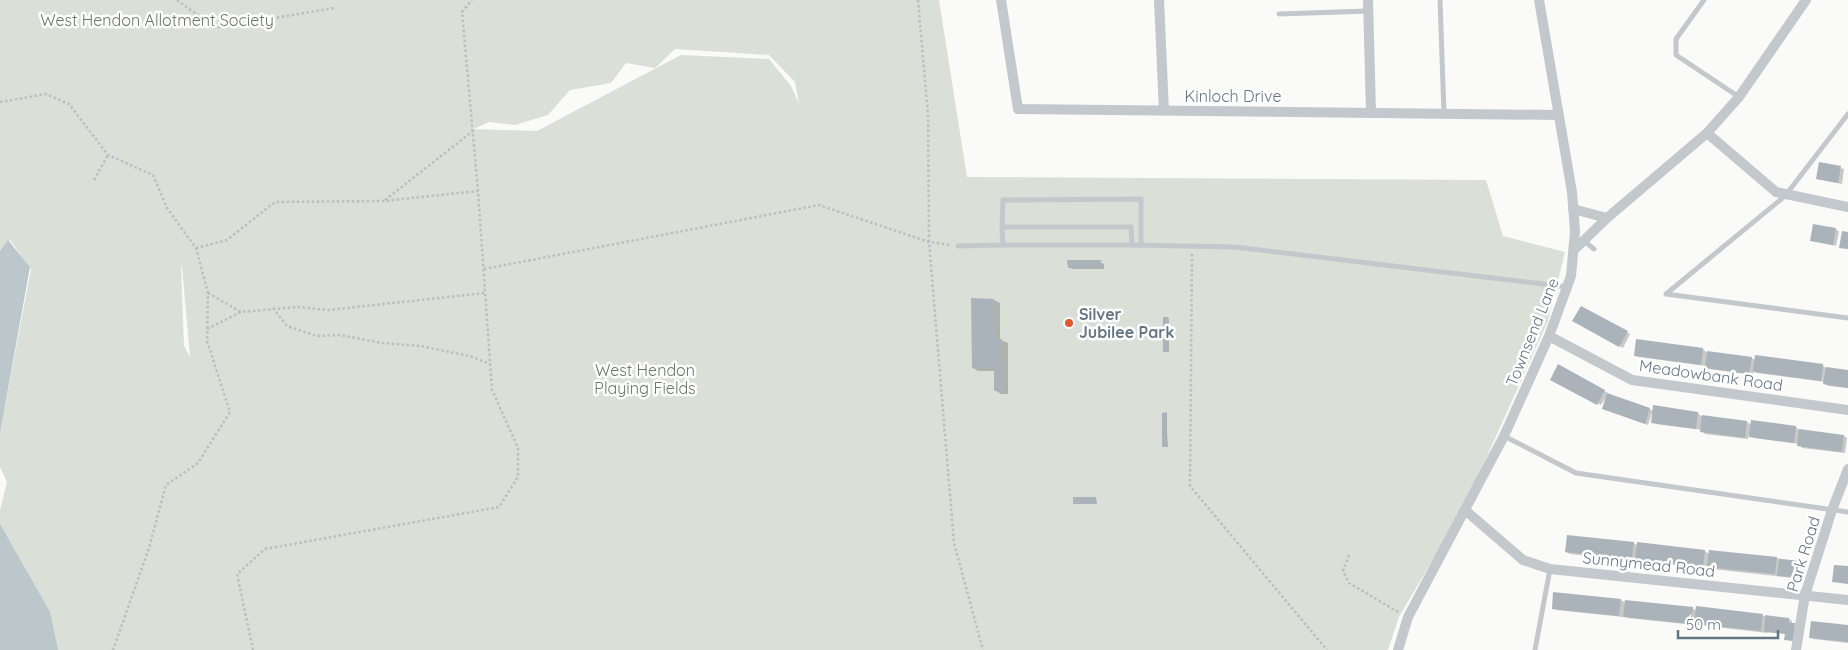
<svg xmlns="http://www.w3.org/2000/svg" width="1848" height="650" font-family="Quicksand,sans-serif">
	<rect width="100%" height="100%" fill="#fafaf8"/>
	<path fill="#dadfd7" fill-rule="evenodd" d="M 0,0 L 939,0 L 967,177 L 1486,180 L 1503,236 L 1565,252 L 1548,321 L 1465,505 L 1399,617 L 1388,650 L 58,650 L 0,525 L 0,510 L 7,482 L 0,467 L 0,432 L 31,269 L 10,240 L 0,252 ZM 675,49 L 769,55 L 795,82 L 799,104 L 791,86 L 769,59 L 681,55 L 537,131 L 474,129 L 489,122 L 515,125 L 548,115 L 570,90 L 611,83 L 626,63 L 655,68 ZM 181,266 L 182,266 L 190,357 L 184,346 Z"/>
	<path fill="#bbc7cb" d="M 8,240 L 30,267 L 0,433 L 0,251 Z
		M 0,524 L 50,612 L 58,650 L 0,650 Z"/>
	<path fill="#0003" d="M 1820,164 L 1844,169 L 1842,184 L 1818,179 Z
		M 1835,229 L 1839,231 L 1836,246 L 1812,241 Z
		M 1100,262 L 1104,264 L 1104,269 L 1072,269 L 1069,267 Z
		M 972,300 L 994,300 L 1000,303 L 1000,340 L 1008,343 L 1008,394 L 1001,394 L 996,391 L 995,371 L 978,371 L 973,368 Z
		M 1581,308 L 1630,334 L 1623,348 L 1574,321 Z
		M 1168,318 L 1169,319 L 1169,352 L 1165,352 Z
		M 1637,340 L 1703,349 L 1706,352 L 1751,358 L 1756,360 L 1822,365 L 1826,368 L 1848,371 L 1848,388 L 1828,386 L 1825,384 L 1825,382 L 1758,373 L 1753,371 L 1753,375 L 1709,369 L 1706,366 L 1639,357 L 1635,355 Z
		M 1559,366 L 1608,393 L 1607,394 L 1654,411 L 1654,407 L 1698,413 L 1701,416 L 1747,422 L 1752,425 L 1752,421 L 1796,427 L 1799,430 L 1844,436 L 1847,438 L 1845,453 L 1802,448 L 1799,444 L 1754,438 L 1749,435 L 1748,439 L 1705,434 L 1702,430 L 1656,424 L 1652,422 L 1652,413 L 1648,425 L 1607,410 L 1607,398 L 1606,397 L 1601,405 L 1552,379 Z
		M 1166,414 L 1168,447 L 1165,447 Z
		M 1568,537 L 1634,543 L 1638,546 L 1704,551 L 1710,554 L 1776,558 L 1801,562 L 1805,564 L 1803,579 L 1712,569 L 1707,565 L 1706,568 L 1640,561 L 1636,559 L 1636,561 L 1570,554 L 1566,552 Z
		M 1621,600 L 1626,603 L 1692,608 L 1696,610 L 1697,608 L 1789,619 L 1792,621 L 1792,624 L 1798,626 L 1796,642 L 1785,639 L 1791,633 L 1767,631 L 1767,633 L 1699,625 L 1694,623 L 1694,625 L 1628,618 L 1623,615 L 1623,617 L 1556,610 L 1553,608 Z
		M 1848,626 L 1848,643 L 1814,639 L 1811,637 Z"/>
	<path fill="#aab3b9" d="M 1819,162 L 1841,166 L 1838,183 L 1816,179 Z
		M 1813,224 L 1836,228 L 1833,245 L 1810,241 Z
		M 1842,231 L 1848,232 L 1848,249 L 1839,248 Z
		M 1067,260 L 1101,260 L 1100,268 L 1068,268 Z
		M 971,298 L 994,299 L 995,339 L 1002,339 L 1003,391 L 994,391 L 994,368 L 972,368 Z
		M 1581,306 L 1628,331 L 1619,347 L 1572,321 Z
		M 1163,317 L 1168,317 L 1168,352 L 1163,352 Z
		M 1636,339 L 1703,348 L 1701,365 L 1634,356 Z
		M 1707,351 L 1752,357 L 1749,374 L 1705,368 Z
		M 1755,355 L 1823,364 L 1821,381 L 1753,372 Z
		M 1558,364 L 1605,390 L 1597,405 L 1550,380 Z
		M 1826,367 L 1848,370 L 1848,388 L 1823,384 Z
		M 1607,393 L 1650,408 L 1645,424 L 1602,409 Z
		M 1653,405 L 1698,412 L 1696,429 L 1651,423 Z
		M 1167,412 L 1167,447 L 1162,447 L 1162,413 Z
		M 1702,415 L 1747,421 L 1745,438 L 1700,432 Z
		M 1751,420 L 1796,426 L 1794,443 L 1749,437 Z
		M 1799,429 L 1844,435 L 1842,452 L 1797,446 Z
		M 1073,497 L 1096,497 L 1097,504 L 1073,504 Z
		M 1567,535 L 1634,542 L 1632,559 L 1565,552 Z
		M 1637,542 L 1705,550 L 1703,567 L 1635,560 Z
		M 1709,550 L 1777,557 L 1775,574 L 1707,567 Z
		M 1779,559 L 1801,561 L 1800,578 L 1777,576 Z
		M 1834,565 L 1848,566 L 1848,584 L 1832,582 Z
		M 1553,592 L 1621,599 L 1619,616 L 1552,609 Z
		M 1625,600 L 1693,607 L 1691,624 L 1623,617 Z
		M 1696,606 L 1763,614 L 1761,631 L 1694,624 Z
		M 1765,615 L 1789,618 L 1789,623 L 1795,623 L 1793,641 L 1784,640 L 1785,634 L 1764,632 Z
		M 1811,621 L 1848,625 L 1848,642 L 1809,638 Z"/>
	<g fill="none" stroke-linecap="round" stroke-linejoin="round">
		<path stroke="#bbbfc2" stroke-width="2.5" stroke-dasharray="2.5 2.5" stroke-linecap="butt" d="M 177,0 L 215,28 L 334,8
			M 918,0 L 928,115 L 929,242 L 954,543 L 983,650
			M 0,102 L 46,94 L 69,104 L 108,155 L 153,175 L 167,208 L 196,248 L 208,293 L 207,341 L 230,412 L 198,463 L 166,485 L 149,548 L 113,650
			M 94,180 L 108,155
			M 385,200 L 473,131
			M 196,248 L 227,240 L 275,202 L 384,201 L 478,191
			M 1192,254 L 1190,486 L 1327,650
			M 484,269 L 819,205 L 929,242 L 951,245
			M 208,293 L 241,312 L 298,307 L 328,310 L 485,293
			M 273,308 L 287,326 L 317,336 L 340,335 L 382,343 L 420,346 L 470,356 L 490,364
			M 207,329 L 241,312
			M 1349,555 L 1343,571 L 1349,583 L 1398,612
			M 253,650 L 237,574 L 265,549 L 499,507 L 518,477 L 518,448 L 492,390 L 478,191 L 462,12 L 472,0"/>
		<path stroke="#c3c8cc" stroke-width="5" d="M 1440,0 L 1444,113
			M 1704,0 L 1676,39 L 1676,55 L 1739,97
			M 1279,14 L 1368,11
			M 1002,227 L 1003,245 L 1132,245
			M 1584,241 L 1594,249
			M 958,246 L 1003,245
			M 1141,246 L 1141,199 L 1003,200 L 1002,227 L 1131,227 L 1132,245 L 1235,247 L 1568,287
			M 1666,294 L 1785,196 L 1848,114
			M 1666,294 L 1848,318
			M 1504,436 L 1576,473 L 1848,512
			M 1535,650 L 1550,569"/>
		<path stroke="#c3c8cc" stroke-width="10" d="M 1001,0 L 1018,109 L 1559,115
			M 1159,0 L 1164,111
			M 1368,0 L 1371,112
			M 1707,133 L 1776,192 L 1848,207
			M 1573,209 L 1607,218
			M 1574,250 L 1607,218 L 1707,133 L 1739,97 L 1806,0
			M 1549,336 L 1632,380 L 1848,410
			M 1466,511 L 1523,560 L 1550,569 L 1848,600
			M 1398,650 L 1408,617 L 1504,436 L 1549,336 L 1571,276 L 1575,231 L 1572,192 L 1539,0
			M 1796,650 L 1805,595 L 1832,510 L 1848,469"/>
	</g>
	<circle fill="#e4572e" stroke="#fff" stroke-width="2" cx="1069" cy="323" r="5"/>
	<g text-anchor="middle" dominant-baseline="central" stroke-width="5" stroke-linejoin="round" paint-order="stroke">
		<g font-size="16" fill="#687a64" stroke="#fff">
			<text x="157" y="20">West Hendon Allotment Society</text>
			<text x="645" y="370">West Hendon<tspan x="645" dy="18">Playing Fields</tspan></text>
		</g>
		<g font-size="16" fill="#657683" stroke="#fff">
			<text x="1233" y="96">Kinloch Drive</text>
			<text transform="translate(1532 332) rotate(-68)">Townsend Lane</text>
			<text transform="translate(1711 375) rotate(8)">Meadowbank Road</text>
			<text transform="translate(1803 554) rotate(-73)">Park Road</text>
			<text transform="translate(1649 564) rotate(6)">Sunnymead Road</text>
		</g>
		<g font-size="16" font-weight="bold" fill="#657683" stroke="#fff" text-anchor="start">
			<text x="1079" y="314">Silver<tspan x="1079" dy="18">Jubilee Park</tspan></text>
		</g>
	</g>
	<path d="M1678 630v8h100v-8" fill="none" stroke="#657683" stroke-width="2.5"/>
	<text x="1686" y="630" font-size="15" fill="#657683" stroke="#ffffff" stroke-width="4" paint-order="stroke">50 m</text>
</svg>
